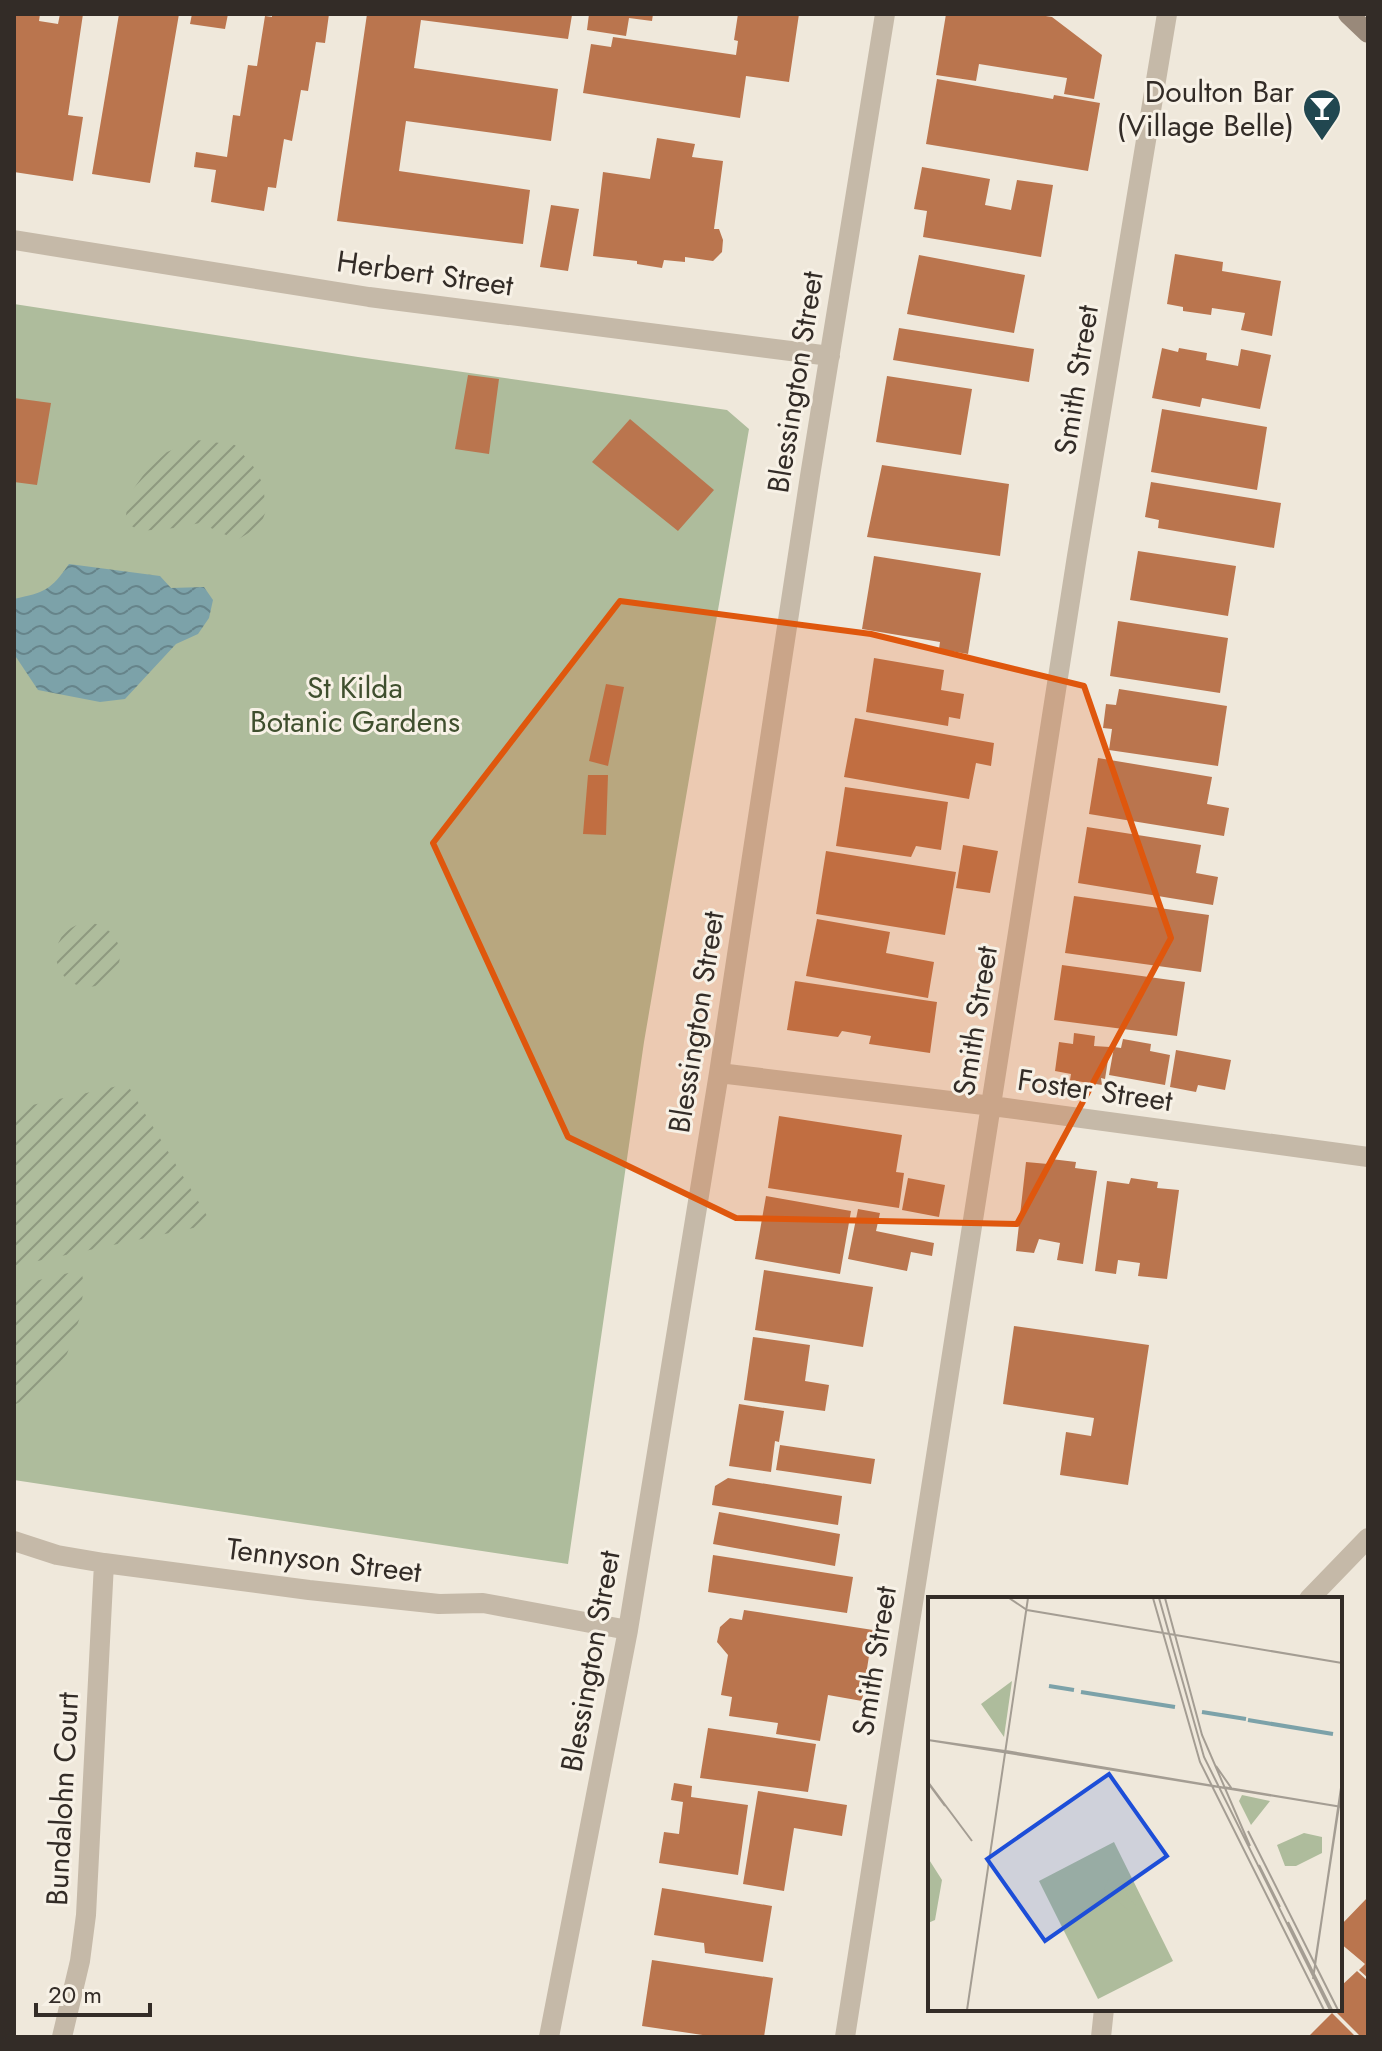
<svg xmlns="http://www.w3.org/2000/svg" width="1382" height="2051" font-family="Jost,sans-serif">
	<defs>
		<pattern id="garden-furrows" width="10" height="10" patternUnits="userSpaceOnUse" patternTransform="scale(2)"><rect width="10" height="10" fill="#aebc9c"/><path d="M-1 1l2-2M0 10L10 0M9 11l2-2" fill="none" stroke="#8e997f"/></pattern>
		<pattern id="water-waves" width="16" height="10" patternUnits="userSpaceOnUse" patternTransform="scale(2)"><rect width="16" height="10" fill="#7ca2a9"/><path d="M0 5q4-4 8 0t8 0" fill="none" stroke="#66848a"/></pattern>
	</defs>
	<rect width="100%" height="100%" fill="#efe8db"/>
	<path fill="#aebc9c" d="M 14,304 L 358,357 L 727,410 L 749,429 L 644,1042 L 568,1564 L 14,1480 Z"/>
	<path fill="url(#garden-furrows)" d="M 197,440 L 235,445 L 253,466 L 263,484 L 266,511 L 260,526 L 237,540 L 200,523 L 175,528 L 140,531 L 125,522 L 129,495 L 147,470 L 167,452 Z
		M56 955a32 32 0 1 1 64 0a32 32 0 1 1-64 0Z
		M 127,1084 L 212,1224 L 14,1266 L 14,1109 Z
		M 81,1270 L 84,1284 L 80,1317 L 67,1354 L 34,1395 L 14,1405 L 14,1286 Z"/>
	<path fill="url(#water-waves)" d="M 69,564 L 160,576 L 171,588 L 204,587 L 213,600 L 209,618 L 198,634 L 176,644 L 125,699 L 100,702 L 38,690 L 14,654 L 14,599 C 45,592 50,591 69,564 Z"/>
	<path fill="#ba754e" d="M 16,14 L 40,14 L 39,21 L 58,24 L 60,14 L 83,14 L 68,115 L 83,117 L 73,181 L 14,172 L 14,30 Z
		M 119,14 L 179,14 L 150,183 L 92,174 Z
		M 192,14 L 228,14 L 225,29 L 190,24 Z
		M 272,14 L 329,14 L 325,43 L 316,42 L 308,91 L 301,90 L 292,141 L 284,139 L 276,188 L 268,187 L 264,211 L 211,202 L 216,170 L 194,167 L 196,152 L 227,157 L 233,115 L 240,116 L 248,65 L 257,66 L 265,16 L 272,17 Z
		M 367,14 L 572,15 L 568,39 L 421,20 L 414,68 L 558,89 L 551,141 L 406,121 L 399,171 L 530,190 L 523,244 L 337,221 Z
		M 589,14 L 653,14 L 652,21 L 629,18 L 626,36 L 587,30 Z
		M 738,14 L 799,14 L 789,82 L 746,76 L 740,118 L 583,93 L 591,44 L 611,47 L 613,37 L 736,55 L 738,41 L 734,40 Z
		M 946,14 L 1033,14 L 1052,17 L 1102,55 L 1094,99 L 1064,94 L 1067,78 L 979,64 L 976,81 L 936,75 Z
		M 937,79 L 1053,99 L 1054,95 L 1100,103 L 1088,171 L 926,144 Z
		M 657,138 L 695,144 L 692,157 L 723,161 L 714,229 L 719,229 L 723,240 L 722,252 L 713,261 L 685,257 L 685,262 L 664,260 L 662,268 L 637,264 L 637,261 L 593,256 L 603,172 L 650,179 Z
		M 922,167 L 990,179 L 985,205 L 1011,210 L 1017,180 L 1053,185 L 1041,257 L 923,237 L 927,211 L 914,209 Z
		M 551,205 L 579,209 L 568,271 L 540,267 Z
		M 1175,254 L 1223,262 L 1222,271 L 1281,281 L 1272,336 L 1241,330 L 1245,313 L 1212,308 L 1211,315 L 1183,311 L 1183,307 L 1167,304 Z
		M 919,255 L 1025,275 L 1014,333 L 907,314 Z
		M 899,328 L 1034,349 L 1029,382 L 893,360 Z
		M 1162,348 L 1178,352 L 1179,348 L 1207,353 L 1206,360 L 1238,366 L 1241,349 L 1271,355 L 1260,409 L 1202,398 L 1200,407 L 1152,398 Z
		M 468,375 L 499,379 L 489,454 L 455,449 Z
		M 887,376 L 972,389 L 961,455 L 876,442 Z
		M 14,398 L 51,403 L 37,485 L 14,482 Z
		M 1162,409 L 1267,427 L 1257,490 L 1151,472 Z
		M 630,419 L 714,490 L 678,531 L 592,462 Z
		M 882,465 L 1009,484 L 1000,556 L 867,537 Z
		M 1151,482 L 1281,503 L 1274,548 L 1158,528 L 1159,520 L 1145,517 Z
		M 1138,551 L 1236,566 L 1228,616 L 1130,600 Z
		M 874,556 L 981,573 L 968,654 L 939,649 L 940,642 L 862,629 Z
		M 1118,621 L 1228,638 L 1220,693 L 1110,676 Z
		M 874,658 L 944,670 L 941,690 L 964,694 L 960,719 L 949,717 L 948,726 L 866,712 Z
		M 606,684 L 624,687 L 608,766 L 589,761 Z
		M 1119,689 L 1227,706 L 1218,766 L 1109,750 L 1112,729 L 1103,728 L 1106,704 L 1116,705 Z
		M 855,718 L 994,743 L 991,766 L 976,763 L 969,799 L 844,777 Z
		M 1098,758 L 1212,777 L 1207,804 L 1229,808 L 1224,836 L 1089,814 Z
		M 588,775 L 608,775 L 606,835 L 583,834 Z
		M 845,787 L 948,802 L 941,850 L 916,846 L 911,857 L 836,846 Z
		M 1087,827 L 1201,845 L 1196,873 L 1218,877 L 1213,905 L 1078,883 Z
		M 963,845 L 998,851 L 990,893 L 956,888 Z
		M 826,851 L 956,872 L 945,935 L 816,914 Z
		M 1074,896 L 1209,915 L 1201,972 L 1065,953 Z
		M 817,919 L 890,932 L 886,953 L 934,962 L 928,998 L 806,976 Z
		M 1062,965 L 1185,982 L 1177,1036 L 1054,1020 Z
		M 795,981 L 937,1002 L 930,1053 L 869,1044 L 871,1036 L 842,1031 L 838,1037 L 787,1030 Z
		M 1074,1033 L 1095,1036 L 1094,1046 L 1110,1047 L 1105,1079 L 1101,1078 L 1102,1085 L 1070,1080 L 1071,1074 L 1055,1071 L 1059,1042 L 1073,1044 Z
		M 1123,1039 L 1151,1044 L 1150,1051 L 1170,1055 L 1165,1085 L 1109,1075 L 1114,1047 L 1121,1048 Z
		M 1176,1050 L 1231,1060 L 1225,1090 L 1198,1085 L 1196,1092 L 1170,1087 Z
		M 779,1116 L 902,1135 L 896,1172 L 904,1173 L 899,1208 L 768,1188 Z
		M 1051,1159 L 1076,1162 L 1075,1168 L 1097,1171 L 1083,1264 L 1057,1260 L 1060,1243 L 1039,1239 L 1034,1253 L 1016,1251 L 1026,1162 L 1048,1164 Z
		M 908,1178 L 945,1185 L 939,1217 L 902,1210 Z
		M 1131,1178 L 1158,1182 L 1157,1188 L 1179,1190 L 1167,1279 L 1138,1276 L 1140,1263 L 1118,1260 L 1116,1274 L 1095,1271 L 1107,1181 L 1129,1184 Z
		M 766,1196 L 851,1211 L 840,1274 L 755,1259 Z
		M 858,1209 L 880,1213 L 876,1231 L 934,1243 L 932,1256 L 911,1252 L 907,1271 L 848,1259 Z
		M 764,1270 L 873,1287 L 863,1347 L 755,1330 Z
		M 1014,1326 L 1149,1345 L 1128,1485 L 1060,1475 L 1066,1432 L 1091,1436 L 1094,1418 L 1003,1404 Z
		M 753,1337 L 810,1345 L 805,1381 L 829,1385 L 825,1411 L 744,1400 Z
		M 739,1404 L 784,1411 L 779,1442 L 775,1441 L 771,1472 L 729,1466 Z
		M 780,1445 L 875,1459 L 871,1484 L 776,1470 Z
		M 728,1478 L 842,1496 L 838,1525 L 712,1505 L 715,1486 Z
		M 719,1512 L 840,1534 L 835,1566 L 713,1544 Z
		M 713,1555 L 853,1577 L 847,1613 L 708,1592 Z
		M 744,1610 L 873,1630 L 862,1701 L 828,1695 L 820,1741 L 776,1734 L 778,1723 L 729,1716 L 732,1697 L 721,1695 L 728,1655 L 717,1642 L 720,1627 L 730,1618 L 742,1620 Z
		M 708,1728 L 816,1744 L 808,1792 L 700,1778 Z
		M 674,1783 L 692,1786 L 691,1797 L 748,1805 L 738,1875 L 659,1863 L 664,1832 L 679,1834 L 683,1802 L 671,1800 Z
		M 758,1791 L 847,1805 L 842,1836 L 794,1828 L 784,1891 L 743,1884 Z
		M 662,1888 L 772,1906 L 763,1962 L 705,1953 L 704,1943 L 654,1935 Z
		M 1368,1897 L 1368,1978 L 1359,1970 L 1365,1964 L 1340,1943 L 1340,1926 Z
		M 652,1960 L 773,1978 L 764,2037 L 716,2037 L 642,2026 Z
		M 1357,1971 L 1368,1981 L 1368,2037 L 1361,2037 L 1333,2009 L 1340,2009 L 1340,1987 Z
		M 1332,2013 L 1356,2037 L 1308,2037 Z"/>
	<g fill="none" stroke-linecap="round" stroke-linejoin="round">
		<path stroke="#c5b9a8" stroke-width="20" d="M 14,240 L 369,297 L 830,356
			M 719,1073 L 992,1106 L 1368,1157
			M 14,1541 L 57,1555 L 104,1563 L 309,1590 L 439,1604 L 483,1603 L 628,1630
			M 1309,1599 L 1368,1538
			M 62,2037 L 80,1961 L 86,1915 L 104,1563
			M 549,2037 L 628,1630 L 719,1073 L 810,476 L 885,14
			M 845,2037 L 1077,556 L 1167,14
			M 1101,2037 L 1104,2009"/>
		<path stroke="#99897a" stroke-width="20" d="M 1348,14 L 1368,33"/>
	</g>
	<path fill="#df570d" fill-opacity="0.2" stroke="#df570d" stroke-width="6" stroke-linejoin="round" d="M 620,601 L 871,634 L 1084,686 L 1171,938 L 1017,1224 L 736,1218 L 568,1137 L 433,843 Z"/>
	<defs>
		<symbol id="bar-pin" viewBox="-11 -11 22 30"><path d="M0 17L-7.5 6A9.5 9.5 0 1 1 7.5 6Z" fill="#214750" stroke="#f7f1e6"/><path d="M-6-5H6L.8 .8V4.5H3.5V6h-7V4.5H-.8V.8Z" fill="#fff"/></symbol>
	</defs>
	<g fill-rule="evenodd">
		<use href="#bar-pin" x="1300" y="86" width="44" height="60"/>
	</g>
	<g text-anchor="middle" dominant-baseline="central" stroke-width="6" stroke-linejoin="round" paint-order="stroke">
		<g font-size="30" fill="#332c27" stroke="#f7f1e6" text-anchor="end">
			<text x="1294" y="91">Doulton Bar<tspan x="1294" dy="34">(Village Belle)</tspan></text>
		</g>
		<g font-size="30" fill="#332c27" stroke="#f7f1e6">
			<text transform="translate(425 273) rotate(8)">Herbert Street</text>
			<text transform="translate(1076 380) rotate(-81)">Smith Street</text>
			<text transform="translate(795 382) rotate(-81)">Blessington Street</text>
			<text transform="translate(975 1021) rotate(-81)">Smith Street</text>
			<text transform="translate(696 1022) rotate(-81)">Blessington Street</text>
			<text transform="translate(1095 1090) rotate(8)">Foster Street</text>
			<text transform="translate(324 1560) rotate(7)">Tennyson Street</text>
			<text transform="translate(590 1661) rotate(-80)">Blessington Street</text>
			<text transform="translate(874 1661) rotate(-81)">Smith Street</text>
			<text transform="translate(62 1799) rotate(-87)">Bundalohn Court</text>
		</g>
		<g font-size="30" fill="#3f4f2e" stroke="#f7f1e6">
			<text x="355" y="687">St Kilda<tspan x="355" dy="34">Botanic Gardens</tspan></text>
		</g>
	</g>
	<g transform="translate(928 1597)">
		<rect width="414" height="414" fill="#efe8db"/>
		<path d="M 84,84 L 76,140 L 53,107 ZM 314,198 L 342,204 L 323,228 L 311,204 ZM 376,236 L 394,240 L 394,256 L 368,269 L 357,269 L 349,248 ZM 186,245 L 245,364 L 170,402 L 111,284 ZM 0,261 L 14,283 L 7,323 L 0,326 Z" fill="#aebc9c"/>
		<path d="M 181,281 L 195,296 L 198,292 L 189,287 L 201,285 L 205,295 L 198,297 L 208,309 L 200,313 L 176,292 Z" fill="#aebc9c"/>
		<path fill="none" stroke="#7ca2a9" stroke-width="4" d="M 121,89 L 146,93M 153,95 L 247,110M 274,115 L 318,122M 320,123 L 405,137"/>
		<path fill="none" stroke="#a49d93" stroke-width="2" d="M 81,1 L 99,13 L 414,66M 225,1 L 272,165 L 396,413M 231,1 L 276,160 L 402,413M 237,1 L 274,138 L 322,249M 0,143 L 77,154M 0,143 L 414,210M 78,154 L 298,191M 288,169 L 304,192M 0,185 L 44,244M 0,186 L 17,209M 295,190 L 414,210M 320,234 L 410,413M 331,268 L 352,310M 360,325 L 404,413M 387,366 L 414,189M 385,382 L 414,184M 39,413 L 100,1"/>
		<path fill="#1d4ed8" fill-opacity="0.15" stroke="#1d4ed8" stroke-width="4" d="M 181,177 L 239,259 L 117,344 L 59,262 Z"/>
		<rect width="414" height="414" fill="none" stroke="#332c27" stroke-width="4"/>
	</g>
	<rect width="1382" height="2051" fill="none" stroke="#332c27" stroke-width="32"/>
	<path d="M36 2003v12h114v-12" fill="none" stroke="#332c27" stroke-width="4"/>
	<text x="48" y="2003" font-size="24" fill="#332c27" stroke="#f7f1e6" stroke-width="6" paint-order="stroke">20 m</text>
</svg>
